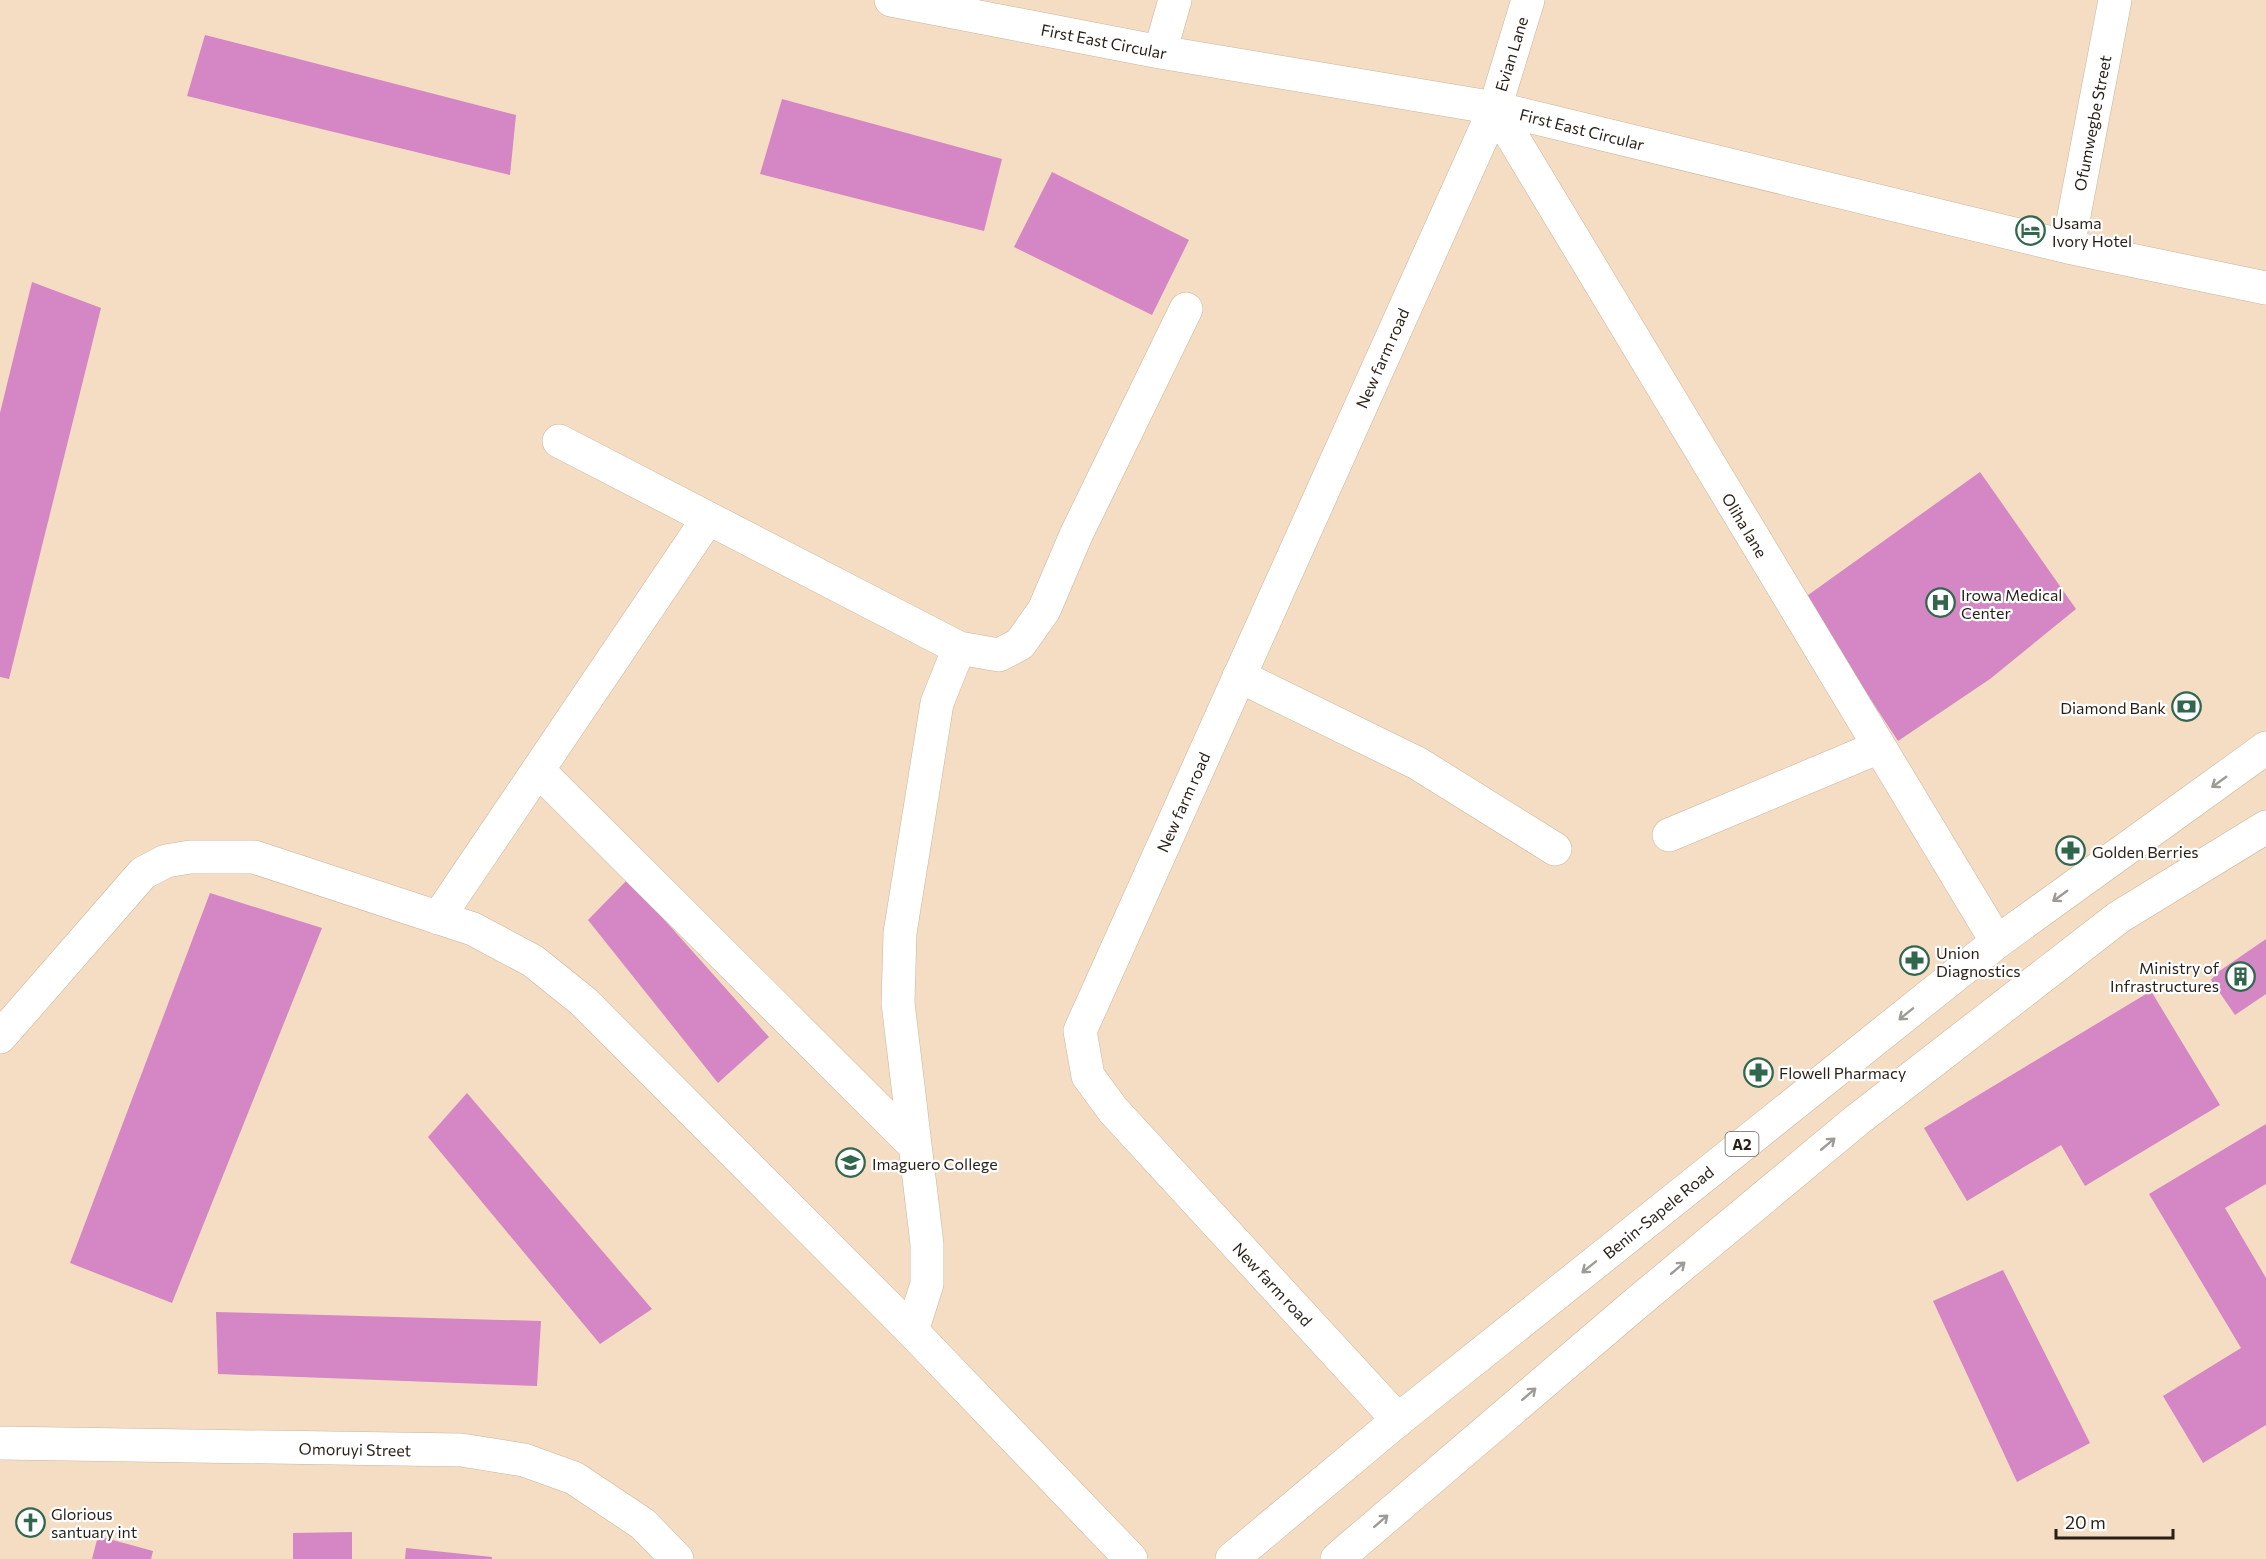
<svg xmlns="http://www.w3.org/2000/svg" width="2266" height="1559" font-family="Commissioner,sans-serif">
	<rect width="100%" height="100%" fill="#f4ddc3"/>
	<path fill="#d486c5" d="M 205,35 L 516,115 L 510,175 L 187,96 Z
		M 782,99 L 1002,159 L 984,231 L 760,174 Z
		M 1052,172 L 1189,240 L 1152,315 L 1014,247 Z
		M 32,282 L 101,308 L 9,679 L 0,677 L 0,413 Z
		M 1980,472 L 2076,609 L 1990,679 L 1898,741 L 1804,598 Z
		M 628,879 L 769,1037 L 718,1083 L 588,920 Z
		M 210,893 L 322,928 L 172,1303 L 70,1263 Z
		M 2266,939 L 2266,994 L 2235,1015 L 2211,980 L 2218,972 Z
		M 2151,991 L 2220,1105 L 2085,1186 L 2061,1145 L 1967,1201 L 1924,1128 Z
		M 467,1093 L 652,1309 L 600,1344 L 428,1137 Z
		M 2266,1124 L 2266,1184 L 2225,1208 L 2266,1278 L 2266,1425 L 2203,1463 L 2163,1396 L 2241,1348 L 2149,1194 Z
		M 2003,1270 L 2090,1443 L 2017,1482 L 1933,1301 Z
		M 216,1312 L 541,1321 L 537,1386 L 218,1374 Z
		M 352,1532 L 352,1559 L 293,1559 L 293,1533 Z
		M 98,1536 L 153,1551 L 151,1559 L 92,1559 Z
		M 406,1548 L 492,1557 L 492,1559 L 405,1559 Z"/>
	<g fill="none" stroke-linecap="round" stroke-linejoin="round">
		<defs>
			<path id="minor" d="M 891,0 L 1160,52 L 1495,108 L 2068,247 L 2266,288
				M 1160,52 L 1175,0
				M 1495,108 L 1997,942
				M 2068,247 L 2115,0
				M 559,441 L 959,648 L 999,655 L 1020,644 L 1044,610 L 1076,535 L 1186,309
				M 1239,676 L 1417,763 L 1555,849
				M 539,771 L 915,1146
				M 1669,835 L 1879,747
				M 438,918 L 707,520
				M 0,1037 L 143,873 L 166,861 L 190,857 L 254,857 L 473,929 L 533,961 L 584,1002 L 912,1331 L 1131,1559
				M 912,1331 L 927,1284 L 927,1244 L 898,1003 L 900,933 L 937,703 L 959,648
				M 1398,1420 L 1113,1110 L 1088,1076 L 1080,1031 L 1495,108 L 1528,0
				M 0,1443 L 461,1450 L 524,1460 L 574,1478 L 643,1524 L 677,1559"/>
			<path id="highway" d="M 1232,1559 L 1398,1420 L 1997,942 L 2266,748
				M 1337,1559 L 1633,1306 L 1857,1120 L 2119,917 L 2266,827"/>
		</defs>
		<use href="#minor" stroke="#cab49b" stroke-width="34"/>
		<use href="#highway" stroke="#cab49b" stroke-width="34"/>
		<use href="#minor" stroke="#fff" stroke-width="33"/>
		<use href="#highway" stroke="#fff" stroke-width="33"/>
	</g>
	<defs><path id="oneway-shaft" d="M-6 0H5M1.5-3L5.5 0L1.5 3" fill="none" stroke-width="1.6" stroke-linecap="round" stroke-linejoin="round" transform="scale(1.5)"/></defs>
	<g stroke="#9e9a96">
		<use href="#oneway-shaft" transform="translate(2219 782) rotate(144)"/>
		<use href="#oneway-shaft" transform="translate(2060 896) rotate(144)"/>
		<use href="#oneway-shaft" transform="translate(1906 1014) rotate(141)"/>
		<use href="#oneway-shaft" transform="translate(1828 1144) rotate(-40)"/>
		<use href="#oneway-shaft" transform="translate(1589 1267) rotate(141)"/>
		<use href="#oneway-shaft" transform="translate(1678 1268) rotate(-40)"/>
		<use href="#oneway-shaft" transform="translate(1529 1394) rotate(-41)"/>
		<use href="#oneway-shaft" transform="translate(1381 1521) rotate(-41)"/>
	</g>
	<defs>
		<symbol id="hotel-ring" viewBox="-11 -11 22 22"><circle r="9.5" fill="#fff" stroke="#31674d" stroke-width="1.5"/><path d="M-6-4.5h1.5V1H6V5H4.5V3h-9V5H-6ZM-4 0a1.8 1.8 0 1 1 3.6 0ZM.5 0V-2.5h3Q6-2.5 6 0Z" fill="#31674d"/></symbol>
		<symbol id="hospital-ring" viewBox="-11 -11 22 22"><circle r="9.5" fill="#fff" stroke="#31674d" stroke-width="1.5"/><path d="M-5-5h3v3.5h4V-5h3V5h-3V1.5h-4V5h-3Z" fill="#31674d"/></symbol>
		<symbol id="bank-ring" viewBox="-11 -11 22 22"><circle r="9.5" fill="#fff" stroke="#31674d" stroke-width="1.5"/><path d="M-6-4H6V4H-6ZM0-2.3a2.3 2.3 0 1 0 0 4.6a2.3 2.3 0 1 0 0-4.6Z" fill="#31674d"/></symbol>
		<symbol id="pharmacy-ring" viewBox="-11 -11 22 22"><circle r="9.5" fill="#fff" stroke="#31674d" stroke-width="1.5"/><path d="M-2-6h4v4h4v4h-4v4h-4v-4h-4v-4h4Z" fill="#31674d"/></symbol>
		<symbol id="building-ring" viewBox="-11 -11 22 22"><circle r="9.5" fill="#fff" stroke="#31674d" stroke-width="1.5"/><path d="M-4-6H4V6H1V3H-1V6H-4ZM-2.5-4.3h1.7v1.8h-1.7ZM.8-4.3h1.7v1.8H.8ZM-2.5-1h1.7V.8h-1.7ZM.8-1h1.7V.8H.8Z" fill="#31674d"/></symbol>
		<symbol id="university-ring" viewBox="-11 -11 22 22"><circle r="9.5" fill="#fff" stroke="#31674d" stroke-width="1.5"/><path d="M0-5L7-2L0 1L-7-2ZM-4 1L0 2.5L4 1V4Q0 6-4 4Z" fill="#31674d"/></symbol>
		<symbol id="church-ring" viewBox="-11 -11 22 22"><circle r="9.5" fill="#fff" stroke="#31674d" stroke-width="1.5"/><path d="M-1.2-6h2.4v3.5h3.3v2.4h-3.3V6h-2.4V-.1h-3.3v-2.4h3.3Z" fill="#31674d"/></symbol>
	</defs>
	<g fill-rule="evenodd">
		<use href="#hotel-ring" x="2014" y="214" width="33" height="33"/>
		<use href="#hospital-ring" x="1924" y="586" width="33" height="33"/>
		<use href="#bank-ring" x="2170" y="690" width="33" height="33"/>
		<use href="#pharmacy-ring" x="2054" y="834" width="33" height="33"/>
		<use href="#pharmacy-ring" x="1898" y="944" width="33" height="33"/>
		<use href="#building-ring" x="2224" y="960" width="33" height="33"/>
		<use href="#pharmacy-ring" x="1742" y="1056" width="33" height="33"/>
		<use href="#university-ring" x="834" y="1146" width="33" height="33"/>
		<use href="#church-ring" x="14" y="1506" width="33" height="33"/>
	</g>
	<g text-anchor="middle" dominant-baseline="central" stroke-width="4.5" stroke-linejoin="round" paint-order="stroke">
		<rect fill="#fff" stroke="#68625c" stroke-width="1.5" x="1725.5" y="1132" width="33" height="24" rx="4.5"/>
		<g font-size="15" font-weight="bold" fill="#281f16">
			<text x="1742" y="1144">A2</text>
		</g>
		<g font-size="16" fill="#281f16" stroke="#fff">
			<text transform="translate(1104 41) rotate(11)">First East Circular</text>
			<text transform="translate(1511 54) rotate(-73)">Evian Lane</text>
			<text transform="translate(2092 123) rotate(-79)">Ofumwegbe Street</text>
			<text transform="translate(1582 129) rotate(14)">First East Circular</text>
			<text transform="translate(1382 358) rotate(-66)">New farm road</text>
			<text transform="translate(1745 525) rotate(59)">Oliha lane</text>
			<text transform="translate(1183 802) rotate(-66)">New farm road</text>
			<text transform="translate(1658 1212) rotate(-39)">Benin-Sapele Road</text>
			<text transform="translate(1273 1284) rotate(47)">New farm road</text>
			<text transform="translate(355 1449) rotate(1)">Omoruyi Street</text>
		</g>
		<g font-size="16" fill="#281f16" stroke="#fff" text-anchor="start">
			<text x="2052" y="222">Usama<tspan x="2052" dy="18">Ivory Hotel</tspan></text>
			<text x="1961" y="594">Irowa Medical<tspan x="1961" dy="18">Center</tspan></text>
			<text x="2166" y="707" text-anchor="end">Diamond Bank</text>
			<text x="2092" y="851">Golden Berries</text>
			<text x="1936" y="952">Union<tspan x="1936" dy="18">Diagnostics</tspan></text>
			<text x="2219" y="967" text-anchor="end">Ministry of<tspan x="2219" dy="18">Infrastructures</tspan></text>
			<text x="1779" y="1072">Flowell Pharmacy</text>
			<text x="872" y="1163">Imaguero College</text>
			<text x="51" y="1513">Glorious<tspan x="51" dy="18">santuary int</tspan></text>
		</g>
	</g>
	<path d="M2056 1529v9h117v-9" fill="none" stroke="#281f16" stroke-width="3"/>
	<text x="2065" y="1529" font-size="18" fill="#281f16" stroke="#ffffff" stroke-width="4.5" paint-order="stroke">20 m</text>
</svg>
